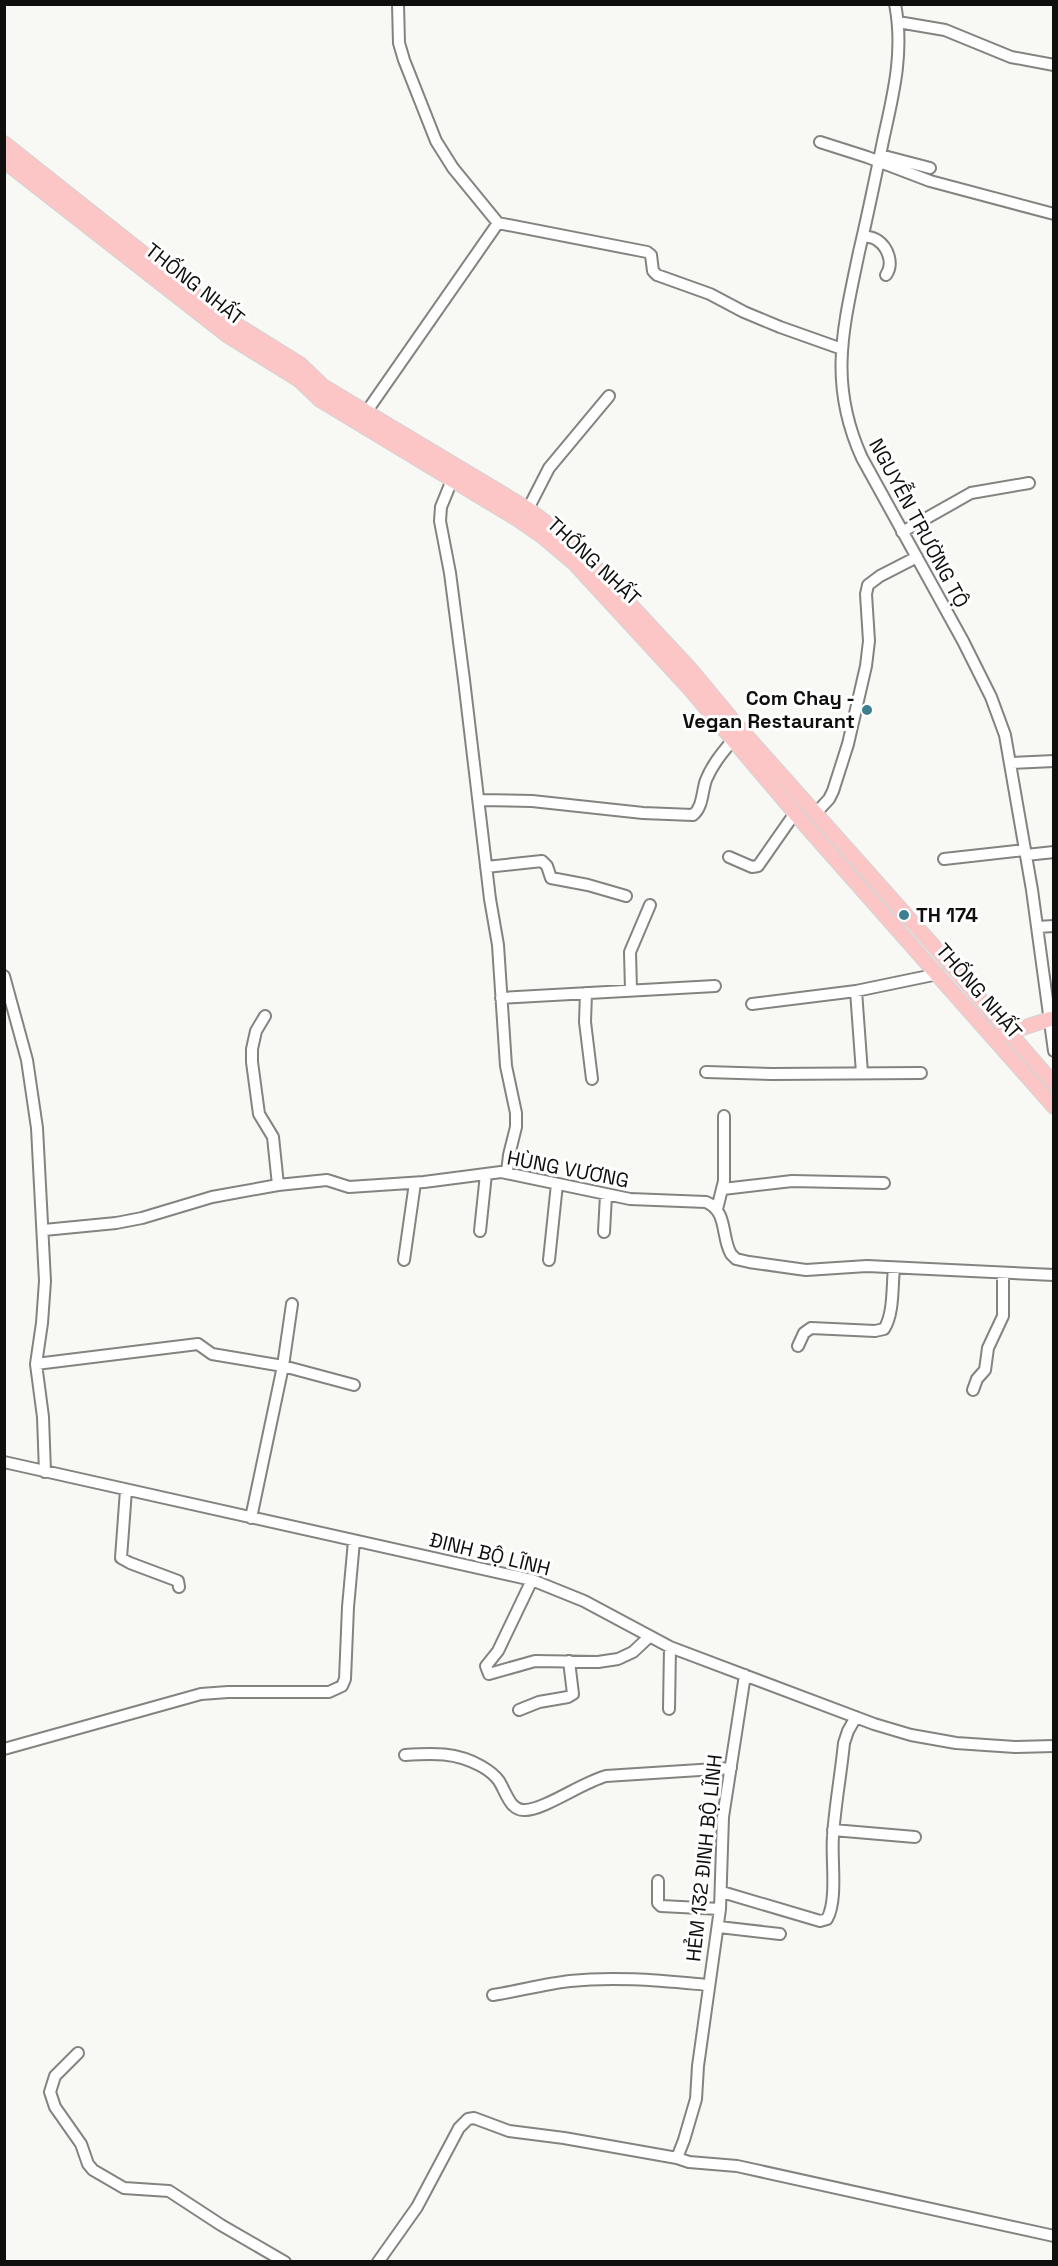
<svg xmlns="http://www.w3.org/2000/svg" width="1058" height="2266" font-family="'Space Grotesk',sans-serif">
	<rect width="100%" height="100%" fill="#f8f8f5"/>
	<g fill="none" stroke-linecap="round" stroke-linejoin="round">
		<defs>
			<path id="minor" d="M 398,4 L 399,43 L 404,60 L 436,141 L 453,168 L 498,223 L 647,252 L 651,255 L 653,271 L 657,275 L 710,294 L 744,312 L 780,327 L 842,349
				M 895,4 C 904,50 894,92 884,136 C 876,175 868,214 859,252 C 843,329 828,383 862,458 L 963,641 L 991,697 L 1005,735 L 1032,890 L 1054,1051
				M 898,22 L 945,30 L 1011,57 L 1054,65
				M 820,142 L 867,157 L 930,181 L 1054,214
				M 880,155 L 930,168
				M 863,236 C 868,237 873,237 877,240 C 888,247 894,264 886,275
				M 367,411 L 498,223
				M 452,480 L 441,507 L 440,521 L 450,573 L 464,680 L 490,899 L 498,945 L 506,1066 L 516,1113 L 516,1127 L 509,1155 L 507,1172
				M 528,509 L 549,468 L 609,396
				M 902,532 L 971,493 L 1029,483
				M 1011,763 L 1054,761
				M 479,800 L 532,801 L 643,813 L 693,815 C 703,807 702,791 706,780 C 712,765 722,753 732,741
				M 815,814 L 829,799 L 833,791 L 848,744 L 866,666 L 869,641 L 866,594 L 868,585 L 880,576 L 917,557
				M 1026,855 L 1054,852
				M 729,857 L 752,867 L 758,866 L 795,813
				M 944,859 L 1025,850
				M 486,867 L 542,861 L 547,866 L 551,878 L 588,885 L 626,896
				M 1037,927 L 1054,926
				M 4,976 L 27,1060 L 37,1128 L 45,1281 L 42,1323 L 36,1364 L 43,1417 L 45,1472
				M 631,990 L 630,952 L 650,905
				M 856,991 L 862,1073
				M 586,993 L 585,1022 L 592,1079
				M 501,998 L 715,986
				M 752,1004 L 856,991 L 938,974
				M 265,1016 L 256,1031 L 252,1049 L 252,1062 L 259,1114 L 273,1137 L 278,1185
				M 706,1072 L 772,1074 L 921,1073
				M 723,1189 L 792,1181 L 884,1183
				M 717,1209 L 724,1181 L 724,1116
				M 44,1230 L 116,1223 L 142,1218 L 212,1197 L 278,1185 L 327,1180 L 349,1187 L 424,1182 L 501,1172 L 630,1199 L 706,1202 C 728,1211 721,1237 731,1254 L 736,1259 L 749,1262 L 806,1270 L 867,1266 L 1054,1275
				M 480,1231 L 486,1174
				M 604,1232 L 606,1195
				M 404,1260 L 415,1183
				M 549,1260 L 557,1184
				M 798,1346 L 804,1333 L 811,1328 L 875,1331 L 884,1329 C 894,1314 892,1286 894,1268
				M 36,1364 L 198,1344 L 212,1354 L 283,1366 L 292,1304
				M 973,1390 L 977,1379 L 985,1370 L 988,1348 L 1003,1316 L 1003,1273
				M 4,1462 L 532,1580 L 584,1601 L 670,1647 L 874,1724 L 911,1735 L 956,1743 L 1015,1747 L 1054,1746
				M 126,1490 L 121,1558 L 130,1563 L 178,1581 L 179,1587
				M 251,1518 L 283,1366 L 354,1385
				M 532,1580 L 498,1651 L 486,1666 L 489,1674 L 535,1661 L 598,1662 L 618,1659 L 633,1652 L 649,1637
				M 669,1709 L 670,1647
				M 519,1710 L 539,1702 L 568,1697 L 573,1694 L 569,1661
				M 4,1749 L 201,1694 L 228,1692 L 329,1692 L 342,1686 L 345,1679 L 348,1607 L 354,1541
				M 405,1755 C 433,1753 456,1752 481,1766 C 488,1770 495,1775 499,1781 C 506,1792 510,1811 525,1810 C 544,1810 583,1782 606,1776 L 731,1768
				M 833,1830 L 915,1837
				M 658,1881 L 658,1903 L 661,1906 L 720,1909
				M 722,1892 L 820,1921 L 827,1919 C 838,1900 831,1858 833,1836 C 835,1805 841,1774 844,1743 L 848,1731 L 856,1717
				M 719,1927 L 780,1934
				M 493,1995 C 519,1991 544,1984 570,1981 C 617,1976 663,1981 709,1985
				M 78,2053 L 55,2076 L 50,2092 L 55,2107 L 81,2144 L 88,2164 L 93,2170 L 124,2188 L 169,2191 L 221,2225 L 285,2262
				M 677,2158 L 689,2162 L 737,2166 L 1054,2236
				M 378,2262 L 417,2207 L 459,2128 L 468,2119 L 474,2118 L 509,2131 L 564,2138 L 677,2158 L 684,2140 L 696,2099 L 698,2066 L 720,1909 L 723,1817 L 745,1675"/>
			<path id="major" d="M 4,143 L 221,315 L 300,364 L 323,386 L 528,509 L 565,537 L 588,559 L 693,672 L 736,724 L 956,971 L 1054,1084
				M 4,161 L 228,336 L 299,380 L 320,400 L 517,519 L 543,537 L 574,563 L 689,688 L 805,825 L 1054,1107
				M 1001,1035 L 1050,1019"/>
		</defs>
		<use href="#minor" stroke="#848380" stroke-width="14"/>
		<use href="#major" stroke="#d4d4d4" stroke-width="16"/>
		<use href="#minor" stroke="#fff" stroke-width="10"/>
		<use href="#major" stroke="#fbc6c5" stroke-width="14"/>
	</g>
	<g fill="#3c808f" stroke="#fff" stroke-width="2">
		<circle cx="867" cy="710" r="6"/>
		<circle cx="904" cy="915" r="6"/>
	</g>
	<g text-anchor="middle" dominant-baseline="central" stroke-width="6" stroke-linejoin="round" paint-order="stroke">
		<g font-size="20" fill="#0f0f0e" stroke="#fff">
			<text transform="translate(195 284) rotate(38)">THỐNG NHẤT</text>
			<text transform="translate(919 523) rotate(62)">NGUYỄN TRƯỜNG TỘ</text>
			<text transform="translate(594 561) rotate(43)">THỐNG NHẤT</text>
			<text transform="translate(979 991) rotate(49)">THỐNG NHẤT</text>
			<text transform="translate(568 1169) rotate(11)">HÙNG VƯƠNG</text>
			<text transform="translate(490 1554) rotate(14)">ĐINH BỘ LĨNH</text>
			<text transform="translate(704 1858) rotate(-84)">HẺM 132 ĐINH BỘ LĨNH</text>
		</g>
		<g font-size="20" font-weight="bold" fill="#0f0f0e" stroke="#fff" text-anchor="end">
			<text x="855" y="698">Com Chay -<tspan x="855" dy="23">Vegan Restaurant</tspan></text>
			<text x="916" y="915" text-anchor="start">TH 174</text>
		</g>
	</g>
	<rect width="1058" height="2266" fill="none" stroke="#0f0f0e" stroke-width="12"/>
</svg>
